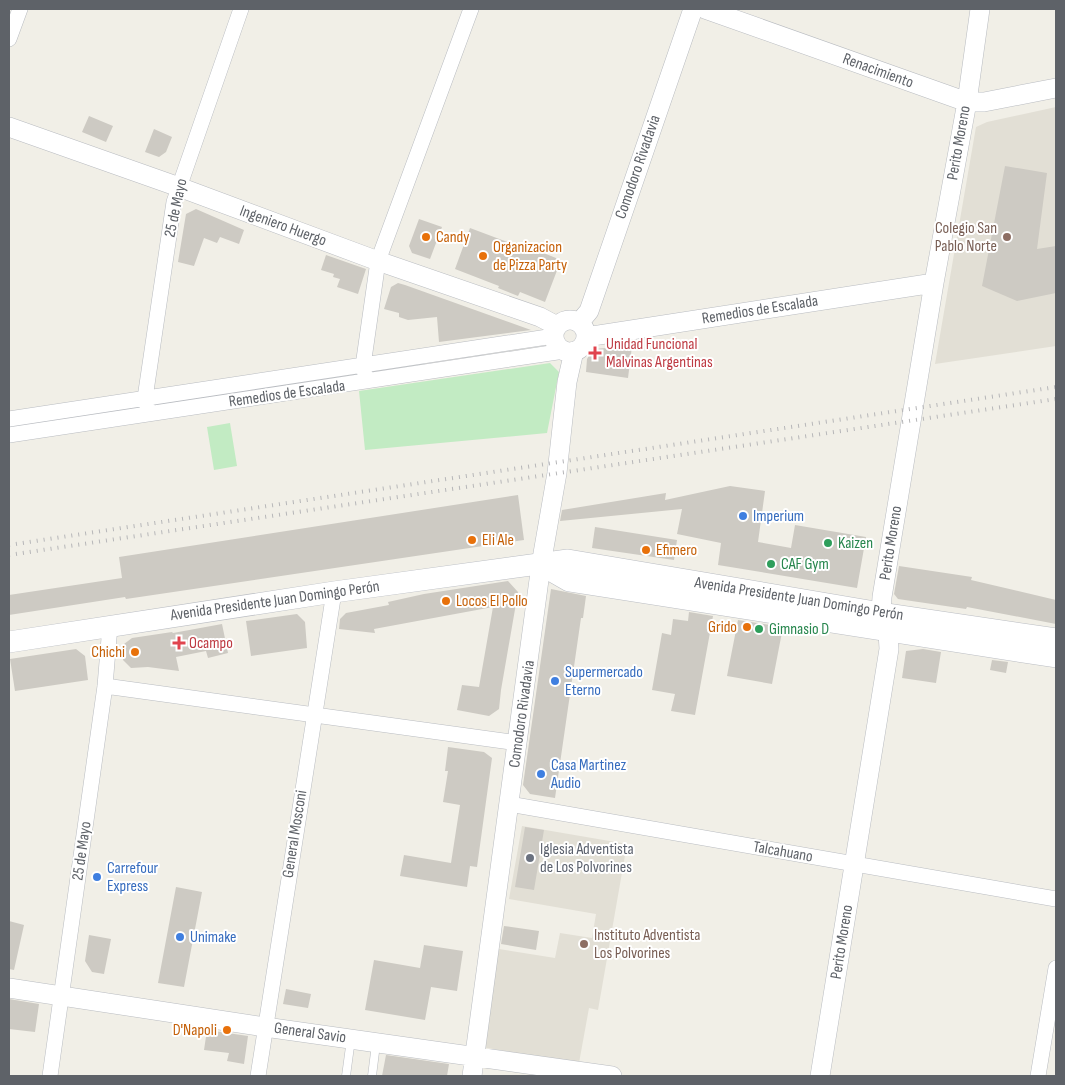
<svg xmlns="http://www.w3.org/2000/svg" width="1065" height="1085" font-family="'Sofia Sans Condensed',sans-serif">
	<rect width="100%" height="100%" fill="#f1efe7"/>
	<path fill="#e2dfd5" d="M 1056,107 L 1056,346 L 935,364 L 976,127 L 987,122 Z
		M 522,826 L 627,844 L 598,1010 L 589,1008 L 579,1063 L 481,1047 L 499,949 L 555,958 L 560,933 L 592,938 L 596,914 L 509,899 Z"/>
	<path fill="#c2ebc3" d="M 550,363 L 559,372 L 547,433 L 365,450 L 359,391 Z
		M 230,423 L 237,466 L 214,470 L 207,427 Z"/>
	<path fill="#cdcac3" d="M 89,116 L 113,126 L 106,142 L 82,132 Z
		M 154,129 L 172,137 L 166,152 L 159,157 L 145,152 Z
		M 1005,166 L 1047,173 L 1037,249 L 1056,246 L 1056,293 L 1017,301 L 982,286 Z
		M 196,209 L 244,230 L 239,244 L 220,237 L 217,243 L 204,238 L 194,266 L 178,262 L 186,214 Z
		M 419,219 L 442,227 L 430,259 L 412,253 L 409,246 Z
		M 470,228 L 515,245 L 516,242 L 561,260 L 545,302 L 520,292 L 518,296 L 498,288 L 499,286 L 455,269 Z
		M 326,255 L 366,269 L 358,294 L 337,287 L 340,279 L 333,277 L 334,274 L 321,270 Z
		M 398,283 L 405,285 L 531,330 L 439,342 L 437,317 L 408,320 L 399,317 L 399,313 L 384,309 L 391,287 Z
		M 632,346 L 628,378 L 586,372 L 587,359 L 593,349 Z
		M 730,486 L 765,491 L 758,542 L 791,548 L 795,525 L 866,537 L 857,588 L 718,565 L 721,543 L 677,534 L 682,509 L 560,521 L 562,510 L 666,493 L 665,500 Z
		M 518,495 L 524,540 L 126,599 L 125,597 L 9,615 L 9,595 L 122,578 L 119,557 Z
		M 595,527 L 677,540 L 674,560 L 592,548 Z
		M 899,566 L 972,577 L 971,580 L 1056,600 L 1056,624 L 967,607 L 966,609 L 898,599 L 894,594 Z
		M 508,581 L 518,592 L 501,690 L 499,709 L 489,716 L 457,710 L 462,685 L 479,687 L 493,607 L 374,629 L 375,633 L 339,629 L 340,619 L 346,613 L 389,605 L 388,602 L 424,594 Z
		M 551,589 L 586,596 L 583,618 L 581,618 L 555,798 L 530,794 L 523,785 Z
		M 689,612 L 713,616 L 695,715 L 671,711 L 675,694 L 652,690 L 662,633 L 671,635 L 673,619 L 688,621 Z
		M 297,614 L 305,622 L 307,648 L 251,656 L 246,621 Z
		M 738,620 L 783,627 L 772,684 L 727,676 Z
		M 222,624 L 228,653 L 208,658 L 206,651 L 176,657 L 179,671 L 148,667 L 131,668 L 123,660 L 124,644 L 132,638 L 172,632 L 173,633 Z
		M 76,649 L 85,656 L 88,680 L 15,691 L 10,659 Z
		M 923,649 L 941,652 L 936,683 L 902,678 L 906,651 Z
		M 992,660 L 1008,662 L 1006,673 L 990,670 Z
		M 448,747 L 484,752 L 492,758 L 477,867 L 470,866 L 467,887 L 400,876 L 404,855 L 451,863 L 460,805 L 443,802 L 448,771 L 445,771 Z
		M 525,827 L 544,830 L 534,890 L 515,887 Z
		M 176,887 L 202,892 L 184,987 L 158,983 Z
		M 9,921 L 24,925 L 14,970 L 9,969 Z
		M 504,926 L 539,931 L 536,950 L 501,944 Z
		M 89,935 L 111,939 L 104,974 L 92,972 L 85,961 Z
		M 424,945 L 463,951 L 457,991 L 431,987 L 425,1020 L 365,1010 L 374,960 L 420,968 Z
		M 286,989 L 311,994 L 308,1008 L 283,1004 Z
		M 9,999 L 39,1004 L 35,1032 L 9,1029 Z
		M 207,1030 L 248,1036 L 244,1064 L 227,1061 L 229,1053 L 204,1050 Z
		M 386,1055 L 449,1064 L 447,1076 L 382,1076 Z"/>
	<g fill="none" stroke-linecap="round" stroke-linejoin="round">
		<defs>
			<path id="service" d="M 346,1076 L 351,1039
				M 372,1076 L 376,1044"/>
			<path id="minor" d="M 9,39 L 20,9
				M 365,374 L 363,366 L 378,261 L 471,9
				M 147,406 L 145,398 L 174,202 L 241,9
				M 9,419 L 554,336
				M 9,435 L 564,351
				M 105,686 L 518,743
				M 509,804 L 1056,899
				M 50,1076 L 105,686 L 110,626
				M 258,1076 L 334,592
				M 1038,1076 L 1056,968"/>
			<path id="tertiary" d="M 705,9 L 967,102 L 984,102 L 1056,88
				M 9,127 L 179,187 L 378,261 L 540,317 L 557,326
				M554 336a16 16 0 1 1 32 0a16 16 0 1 1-32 0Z
				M 579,323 L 589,311 L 693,9
				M 586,337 L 934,283
				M 9,988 L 265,1027 L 612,1076
				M 472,1076 L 541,565 L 557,473 L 567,382 L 574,351
				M 820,1076 L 889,649 L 888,632 L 881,613 L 882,597 L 934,283 L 967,102 L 980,9"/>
			<path id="secondary" d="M 541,565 L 569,581 L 1056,657
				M 9,642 L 334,592 L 568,560 L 881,613 L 1056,639"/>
		</defs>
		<use href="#service" stroke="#b9bcc1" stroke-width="9"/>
		<use href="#minor" stroke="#b9bcc1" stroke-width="16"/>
		<use href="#tertiary" stroke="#b9bcc1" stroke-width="20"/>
		<use href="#secondary" stroke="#babdc3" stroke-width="22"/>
		<use href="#service" stroke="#fff" stroke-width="8"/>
		<use href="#minor" stroke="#fff" stroke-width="15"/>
		<use href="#tertiary" stroke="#fff" stroke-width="19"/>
		<use href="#secondary" stroke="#fff" stroke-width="21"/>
		<path stroke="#b6b6b8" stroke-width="4" stroke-dasharray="1 6" stroke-linecap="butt" d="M 9,545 L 1056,387
			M 9,555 L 1056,399"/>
	</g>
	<g fill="#e8710a" stroke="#fff" stroke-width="2">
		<circle cx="426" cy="237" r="5"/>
		<circle cx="483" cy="256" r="5"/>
		<circle cx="472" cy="540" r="5"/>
		<circle cx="646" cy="550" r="5"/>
		<circle cx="446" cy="601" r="5"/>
		<circle cx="747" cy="627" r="5"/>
		<circle cx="135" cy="652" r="5"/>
		<circle cx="227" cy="1030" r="5"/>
	</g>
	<g fill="#8d6e63" stroke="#fff" stroke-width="2">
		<circle cx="1007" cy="237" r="5"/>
		<circle cx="584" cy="944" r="5"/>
	</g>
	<g fill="#e0444e" stroke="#fff" stroke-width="2">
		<path d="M592.5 345.5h5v5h5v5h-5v5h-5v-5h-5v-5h5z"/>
		<path d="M176.5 635.5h5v5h5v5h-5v5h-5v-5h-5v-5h5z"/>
	</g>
	<g fill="#3f7fe0" stroke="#fff" stroke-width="2">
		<circle cx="743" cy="516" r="5"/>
		<circle cx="555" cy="681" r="5"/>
		<circle cx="541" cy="774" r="5"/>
		<circle cx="97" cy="877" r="5"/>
		<circle cx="180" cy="937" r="5"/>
	</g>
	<g fill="#2e9e5b" stroke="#fff" stroke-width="2">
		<circle cx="828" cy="543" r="5"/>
		<circle cx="771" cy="564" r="5"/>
		<circle cx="759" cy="629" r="5"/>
	</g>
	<circle fill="#6b7280" stroke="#fff" stroke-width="2" cx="530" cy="858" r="5"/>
	<g text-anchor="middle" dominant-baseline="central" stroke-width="4" stroke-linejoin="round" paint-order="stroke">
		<g font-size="16" fill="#5e6268" stroke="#fff">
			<text transform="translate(878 71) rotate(20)">Renacimiento</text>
			<text transform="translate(959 143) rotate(-80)">Perito Moreno</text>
			<text transform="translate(638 167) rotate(-71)">Comodoro Rivadavia</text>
			<text transform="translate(176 208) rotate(-78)">25 de Mayo</text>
			<text transform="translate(283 226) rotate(20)">Ingeniero Huergo</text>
			<text transform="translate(760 310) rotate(-9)">Remedios de Escalada</text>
			<text transform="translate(287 394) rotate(-8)">Remedios de Escalada</text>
			<text transform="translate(891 543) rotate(-81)">Perito Moreno</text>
			<text transform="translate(799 599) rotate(9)">Avenida Presidente Juan Domingo Perón</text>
			<text transform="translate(275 601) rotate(-8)">Avenida Presidente Juan Domingo Perón</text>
			<text transform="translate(522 714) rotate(-82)">Comodoro Rivadavia</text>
			<text transform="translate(295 834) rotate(-81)">General Mosconi</text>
			<text transform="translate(82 851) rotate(-82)">25 de Mayo</text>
			<text transform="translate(783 852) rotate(10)">Talcahuano</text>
			<text transform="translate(842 942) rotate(-81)">Perito Moreno</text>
			<text transform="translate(310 1033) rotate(8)">General Savio</text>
		</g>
		<g font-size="16" fill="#785e54" stroke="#fff" text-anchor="end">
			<text x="997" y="228">Colegio San<tspan x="997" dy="18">Pablo Norte</tspan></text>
			<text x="594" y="935" text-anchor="start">Instituto Adventista<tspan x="594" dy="18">Los Polvorines</tspan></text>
		</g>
		<g font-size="16" fill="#c56008" stroke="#fff" text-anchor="start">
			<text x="436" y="237">Candy</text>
			<text x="493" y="247">Organizacion<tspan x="493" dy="18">de Pizza Party</tspan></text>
			<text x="482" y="540">Eli Ale</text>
			<text x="656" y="550">Efimero</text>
			<text x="456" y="601">Locos El Pollo</text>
			<text x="737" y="627" text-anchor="end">Grido</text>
			<text x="125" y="652" text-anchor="end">Chichi</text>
			<text x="217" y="1030" text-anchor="end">D'Napoli</text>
		</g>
		<g font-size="16" fill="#be3a42" stroke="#fff" text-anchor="start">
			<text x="606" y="344">Unidad Funcional<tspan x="606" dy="18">Malvinas Argentinas</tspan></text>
			<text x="189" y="643">Ocampo</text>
		</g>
		<g font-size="16" fill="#366cbe" stroke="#fff" text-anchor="start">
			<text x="753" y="516">Imperium</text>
			<text x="565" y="672">Supermercado<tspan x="565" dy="18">Eterno</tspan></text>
			<text x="551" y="765">Casa Martinez<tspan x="551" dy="18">Audio</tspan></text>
			<text x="107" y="868">Carrefour<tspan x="107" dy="18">Express</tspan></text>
			<text x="190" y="937">Unimake</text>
		</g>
		<g font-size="16" fill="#27864d" stroke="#fff" text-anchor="start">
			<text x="838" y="543">Kaizen</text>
			<text x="781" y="564">CAF Gym</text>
			<text x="769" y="629">Gimnasio D</text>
		</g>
		<g font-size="16" fill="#5b616d" stroke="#fff" text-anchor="start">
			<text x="540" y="849">Iglesia Adventista<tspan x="540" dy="18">de Los Polvorines</tspan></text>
		</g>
	</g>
	<rect width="1065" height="1085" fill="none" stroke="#5e6268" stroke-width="20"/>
</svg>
